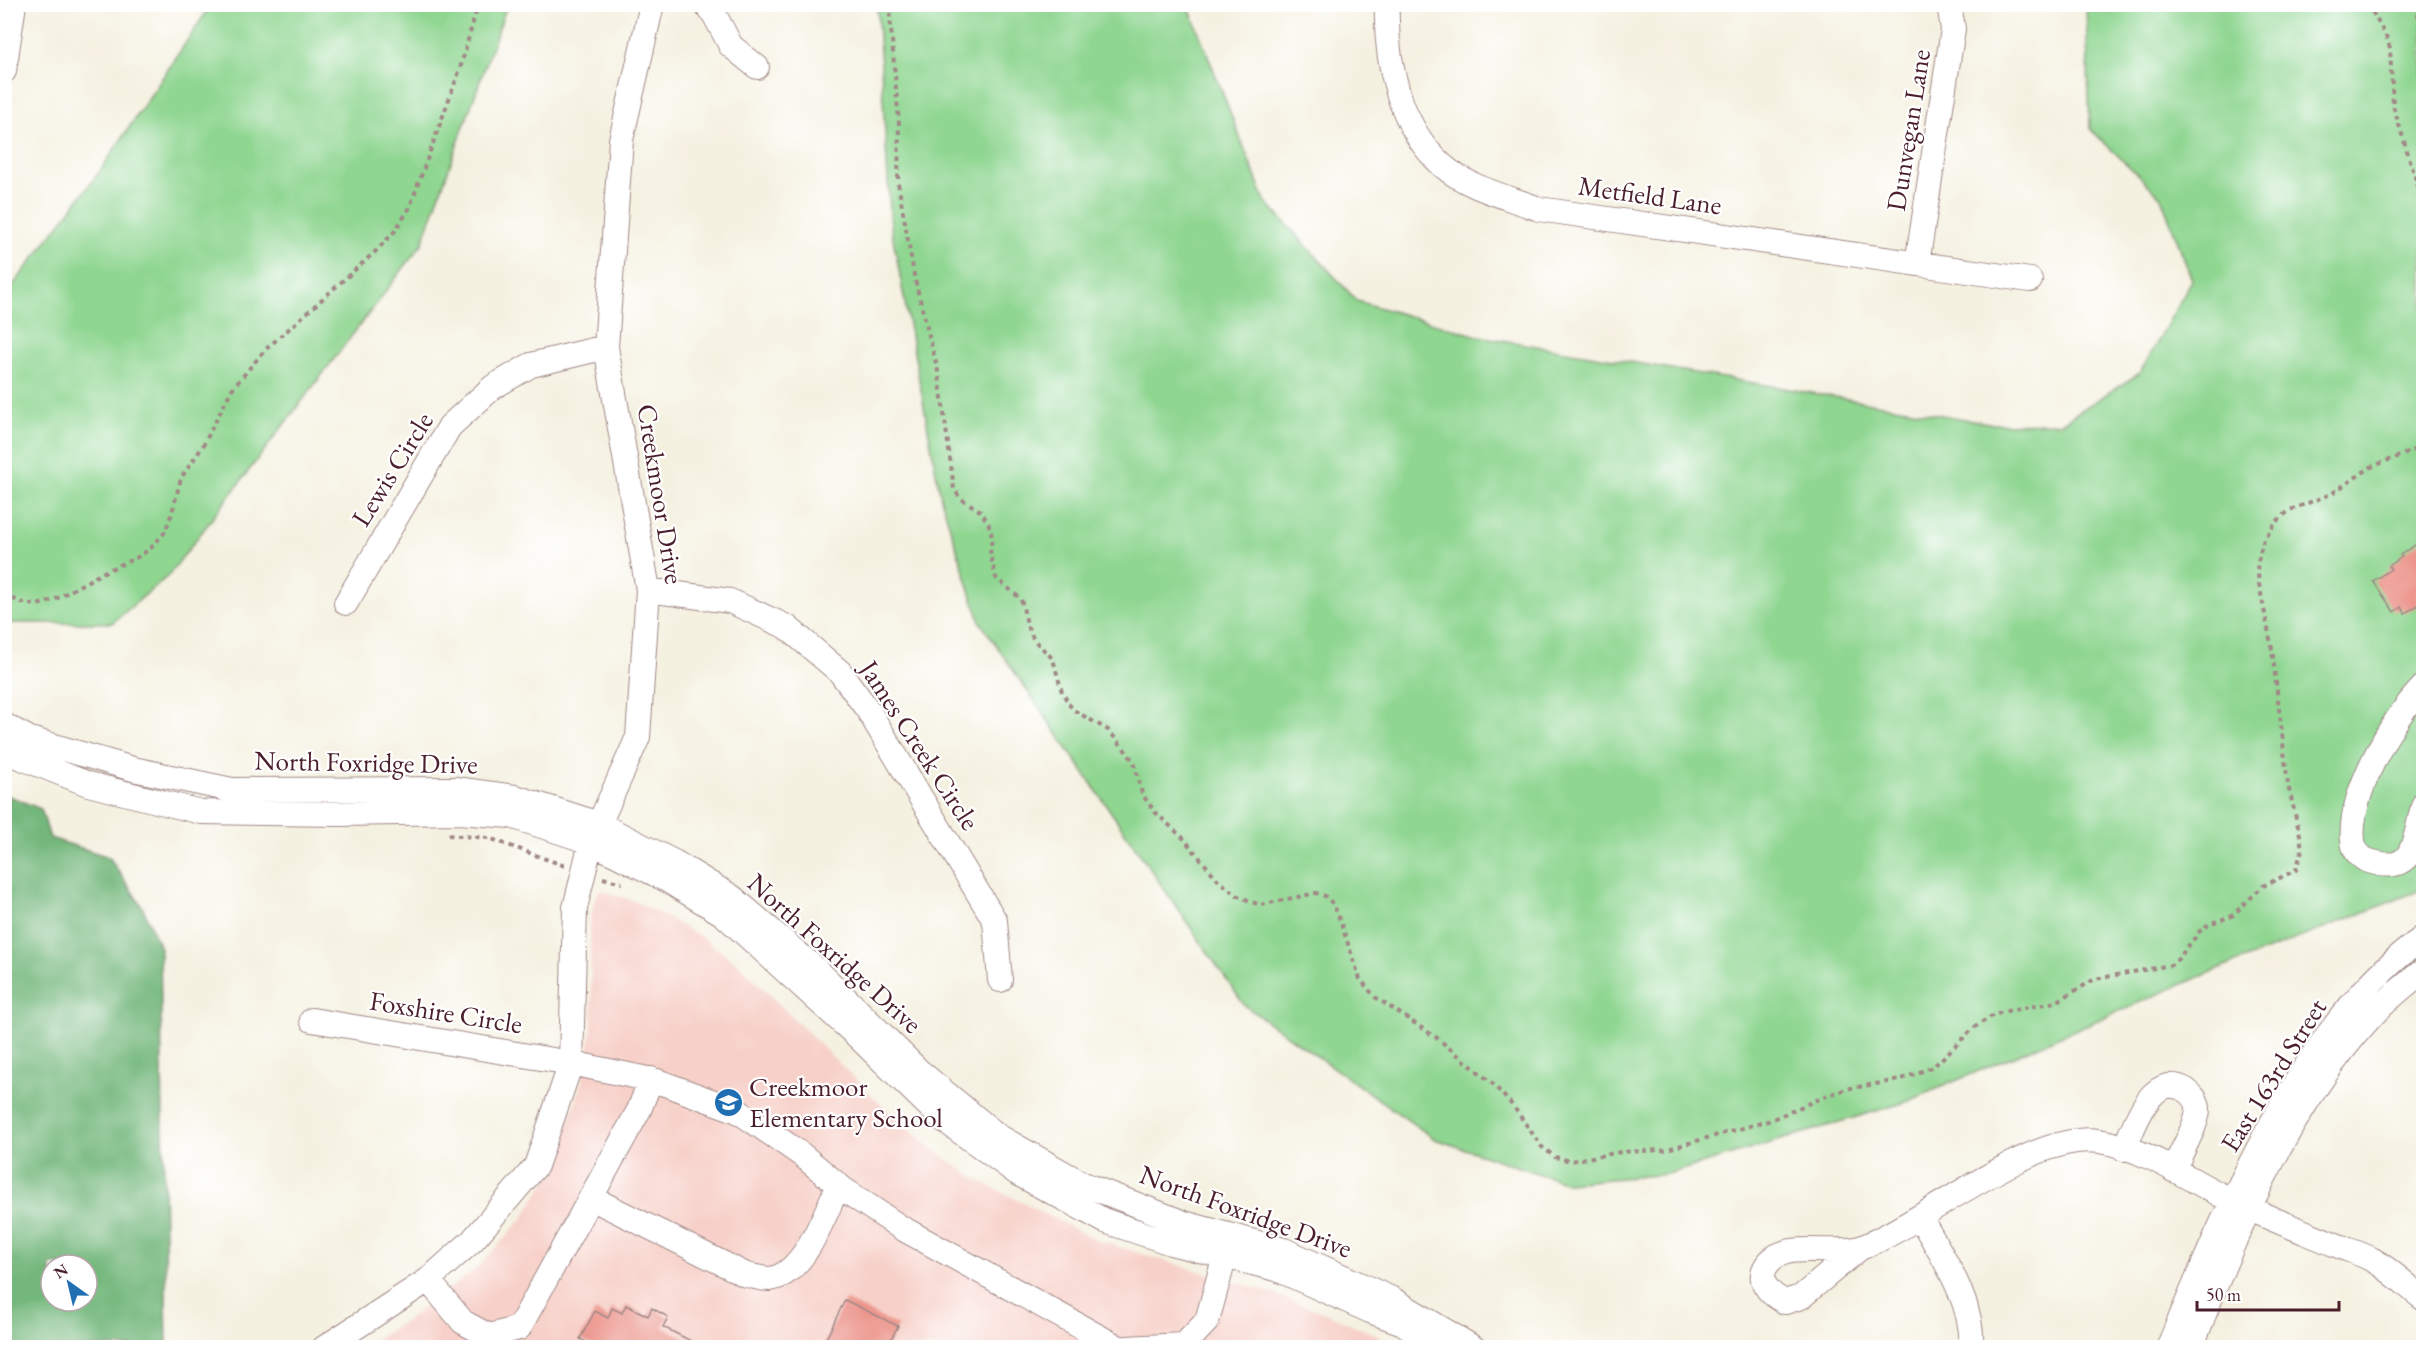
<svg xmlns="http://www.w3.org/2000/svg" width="2428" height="1352" font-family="'EB Garamond',serif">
	<rect width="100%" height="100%" fill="#fff"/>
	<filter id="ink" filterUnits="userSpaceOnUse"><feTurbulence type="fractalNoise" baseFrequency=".0167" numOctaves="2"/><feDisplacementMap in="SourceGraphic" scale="12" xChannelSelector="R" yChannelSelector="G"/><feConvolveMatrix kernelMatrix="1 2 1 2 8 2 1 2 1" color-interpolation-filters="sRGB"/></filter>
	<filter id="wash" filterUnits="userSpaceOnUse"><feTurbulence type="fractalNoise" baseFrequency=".008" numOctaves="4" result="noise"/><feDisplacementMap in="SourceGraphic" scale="24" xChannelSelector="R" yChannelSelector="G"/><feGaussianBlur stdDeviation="1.35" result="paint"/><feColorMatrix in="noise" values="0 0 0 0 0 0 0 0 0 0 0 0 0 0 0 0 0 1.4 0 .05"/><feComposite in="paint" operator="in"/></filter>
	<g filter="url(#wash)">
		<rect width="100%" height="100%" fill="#f5f1e1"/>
		<path fill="#f7d1c9" d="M 599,890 L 634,901 L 668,918 L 701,937 L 737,963 L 896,1119 L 934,1150 L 972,1177 L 1096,1240 L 1268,1292 L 1328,1314 L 1374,1334 L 1396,1347 L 361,1348 L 406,1321 L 477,1268 L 523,1218 L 550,1174 L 581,1086 L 592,1028 L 590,925 L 594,901 Z"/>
		<path fill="#8fd691" stroke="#6c7a5e" stroke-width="1.5" d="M 211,5 L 507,5 L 422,244 L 169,575 L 112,623 L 5,623 L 5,296 L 100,171 Z
			M 877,5 L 1188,5 L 1265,201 L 1357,301 L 1478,336 L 1994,424 L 2061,423 L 2140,373 L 2192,280 L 2161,197 L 2090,129 L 2086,5 L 2423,5 L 2423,889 L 2187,982 L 1906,1102 L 1668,1174 L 1567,1183 L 1435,1139 L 1244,1005 L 980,622 L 941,499 L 891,227 Z"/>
		<path fill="#73b77b" stroke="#5e6b53" stroke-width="1.5" fill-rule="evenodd" d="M 4,794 L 41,809 L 50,838 L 109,857 L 143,908 L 160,948 L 167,1347 L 5,1347 ZM 51,1265 L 87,1265 L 87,1301 L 51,1301 Z"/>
		<g id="blocks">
			<path fill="#ec968d" d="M 2424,539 L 2424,602 L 2405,613 L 2401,607 L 2394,612 L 2373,581 L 2391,569 L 2389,566 L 2402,557 L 2400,555 Z
				M 845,1300 L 898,1326 L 887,1347 L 822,1347 Z
				M 626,1305 L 648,1316 L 652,1308 L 668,1317 L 663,1327 L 703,1347 L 596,1347 L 580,1339 L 595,1311 L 608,1318 L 612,1308 L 622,1313 Z"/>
		</g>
	</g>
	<g filter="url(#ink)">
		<use href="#blocks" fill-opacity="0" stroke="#a08886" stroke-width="1.5"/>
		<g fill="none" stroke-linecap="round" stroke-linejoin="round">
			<defs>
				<path id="minor" d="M 705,4 L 714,14 L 731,46 L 757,67
					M 1387,4 C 1385,61 1399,127 1443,166 C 1468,188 1508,197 1539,209 L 2030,280
					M 4,71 L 14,4
					M 1917,264 L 1953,29 L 1949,4
					M 648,590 L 730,601 L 787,627 L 840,672 L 868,710 L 995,921 L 1000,980
					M 346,603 L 450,426 L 493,387 L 531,365 L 606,347
					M 2424,686 C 2392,717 2348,796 2353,841 C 2354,851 2360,858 2369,861 C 2418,877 2413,837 2424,804
					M 4,725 L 30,739 L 133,769 L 232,790 L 455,789 L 515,797 L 599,824 L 674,862 L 732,897 L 815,968 L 919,1071 L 998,1136 L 1083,1184 L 1184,1223 L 1284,1250 L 1392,1299 L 1474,1348
					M 4,751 L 88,784 L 201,812 L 340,814 L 459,812 L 511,816 L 591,842 L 665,879 L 723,914 L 859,1038 L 940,1117 L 1017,1173 L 1105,1221 L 1171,1243 L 1277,1269 L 1370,1311 L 1403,1323 L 1437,1348
					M 312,1020 L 571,1063 L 657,1081 L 738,1111 L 802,1155 L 843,1189 L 900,1227 L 1119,1348
					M 2124,1149 C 2135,1125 2151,1070 2186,1090 C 2192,1094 2198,1101 2198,1109 C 2198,1124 2180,1154 2173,1170
					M 591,1198 L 746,1275 C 753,1276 762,1279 769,1279 C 804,1276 825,1213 838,1186
					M 1920,1217 C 1941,1255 1975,1303 1971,1348
					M 1860,1248 L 1801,1297 L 1785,1302 C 1769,1294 1753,1279 1770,1261 C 1790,1240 1839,1257 1863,1247 C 1927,1221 2033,1131 2099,1141 C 2149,1149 2191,1182 2235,1202 C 2268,1218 2302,1231 2336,1245 C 2348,1250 2362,1254 2373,1260 C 2391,1270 2408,1287 2424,1299
					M 428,1280 L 463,1322 L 489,1336 L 519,1328 L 639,1110 L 651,1079
					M 324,1348 L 428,1280 L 472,1241 L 536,1166 L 571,1063 L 575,908 L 591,842 L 638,737 L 648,590 L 606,347 L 621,140 L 652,4
					M 1126,1348 L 1184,1345 L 1207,1321 L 1229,1241
					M 2168,1348 C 2225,1213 2301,1023 2424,937
					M 2191,1348 C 2235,1233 2286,1111 2369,1019 C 2385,1001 2405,985 2424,970"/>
			</defs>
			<use href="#minor" stroke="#a08886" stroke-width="26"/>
			<path stroke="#a08886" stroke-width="4" stroke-dasharray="4.5 4.5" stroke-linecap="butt" d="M 889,4 L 899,124 L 898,183 L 915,280 L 939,375 L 954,489 L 960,498 L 979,510 L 988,522 L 992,536 L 990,554 L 996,578 L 1021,599 L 1028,628 L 1034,640 L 1053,659 L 1062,692 L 1072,709 L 1108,730 L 1122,746 L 1134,762 L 1142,794 L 1155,812 L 1183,838 L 1219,881 L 1238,896 L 1260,905 L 1316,893 L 1328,897 L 1337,912 L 1360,979 L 1375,997 L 1437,1038 L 1492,1083 L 1513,1106 L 1542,1147 L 1555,1157 L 1570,1161 L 1621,1152 L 1664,1150 L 1768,1121 L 1826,1096 L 1846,1089 L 1899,1080 L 1933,1067 L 1975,1027 L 1990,1017 L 2002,1012 L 2056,1002 L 2095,979 L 2171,965 L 2179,958 L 2200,931 L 2209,924 L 2232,916 L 2263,886 L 2296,870 L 2302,850 L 2300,835 L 2288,785 L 2272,649 L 2259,584 L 2257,565 L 2263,542 L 2276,522 L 2290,510 L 2331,494 L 2371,467 L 2412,451 L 2424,443
				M 2368,4 L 2386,36 L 2390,48 L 2393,105 L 2424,206
				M 2416,4 L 2424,43
				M 4,595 L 23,603 L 37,605 L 54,600 L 104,572 L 138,557 L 151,548 L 165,532 L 172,513 L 181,478 L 203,446 L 232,389 L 265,350 L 375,252 L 395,231 L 409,209 L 460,69 L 478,4
				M 448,835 L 489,838 L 565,866
				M 603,878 L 622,883"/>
			<use href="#minor" stroke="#fff" stroke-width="24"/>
		</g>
	</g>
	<defs>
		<symbol id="school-disc" viewBox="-11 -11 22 22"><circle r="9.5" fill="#1f6fb2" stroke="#fff"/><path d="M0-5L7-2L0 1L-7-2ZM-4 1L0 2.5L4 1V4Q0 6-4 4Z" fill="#fff"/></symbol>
	</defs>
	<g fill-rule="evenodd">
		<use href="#school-disc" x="712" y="1086" width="33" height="33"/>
	</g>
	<g text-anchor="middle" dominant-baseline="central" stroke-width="4.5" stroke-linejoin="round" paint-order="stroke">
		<g font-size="27" fill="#4a1f2b" stroke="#fff">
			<text transform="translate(1908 130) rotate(-81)">Dunvegan Lane</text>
			<text transform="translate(1650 195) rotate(8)">Metfield Lane</text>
			<text transform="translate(392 469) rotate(-58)">Lewis Circle</text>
			<text transform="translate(661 494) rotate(81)">Creekmoor Drive</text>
			<text transform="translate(920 745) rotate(57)">James Creek Circle</text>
			<text transform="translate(366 762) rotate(1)">North Foxridge Drive</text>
			<text transform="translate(835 953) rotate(42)">North Foxridge Drive</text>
			<text transform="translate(446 1012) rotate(9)">Foxshire Circle</text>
			<text transform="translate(2273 1075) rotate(-58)">East 163rd Street</text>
			<text transform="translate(1246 1211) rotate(20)">North Foxridge Drive</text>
		</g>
		<g font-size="27" fill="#4a1f2b" stroke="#fff" text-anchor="start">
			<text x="749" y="1086">Creekmoor<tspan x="749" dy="31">Elementary School</tspan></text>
		</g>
	</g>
	<rect width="2428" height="1352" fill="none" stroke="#fff" stroke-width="24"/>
	<g transform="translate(69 1283) rotate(326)"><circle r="28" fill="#ffffff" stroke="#b7a5aa" stroke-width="1.5"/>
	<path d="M0-4.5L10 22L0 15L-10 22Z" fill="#1f6fb2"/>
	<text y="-9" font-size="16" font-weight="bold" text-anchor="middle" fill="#4a1f2b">N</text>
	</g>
	<path d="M2197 1301v9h142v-9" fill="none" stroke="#4a1f2b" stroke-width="3"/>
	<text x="2206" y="1301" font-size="18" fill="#4a1f2b" stroke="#ffffff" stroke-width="4.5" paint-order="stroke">50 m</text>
</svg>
